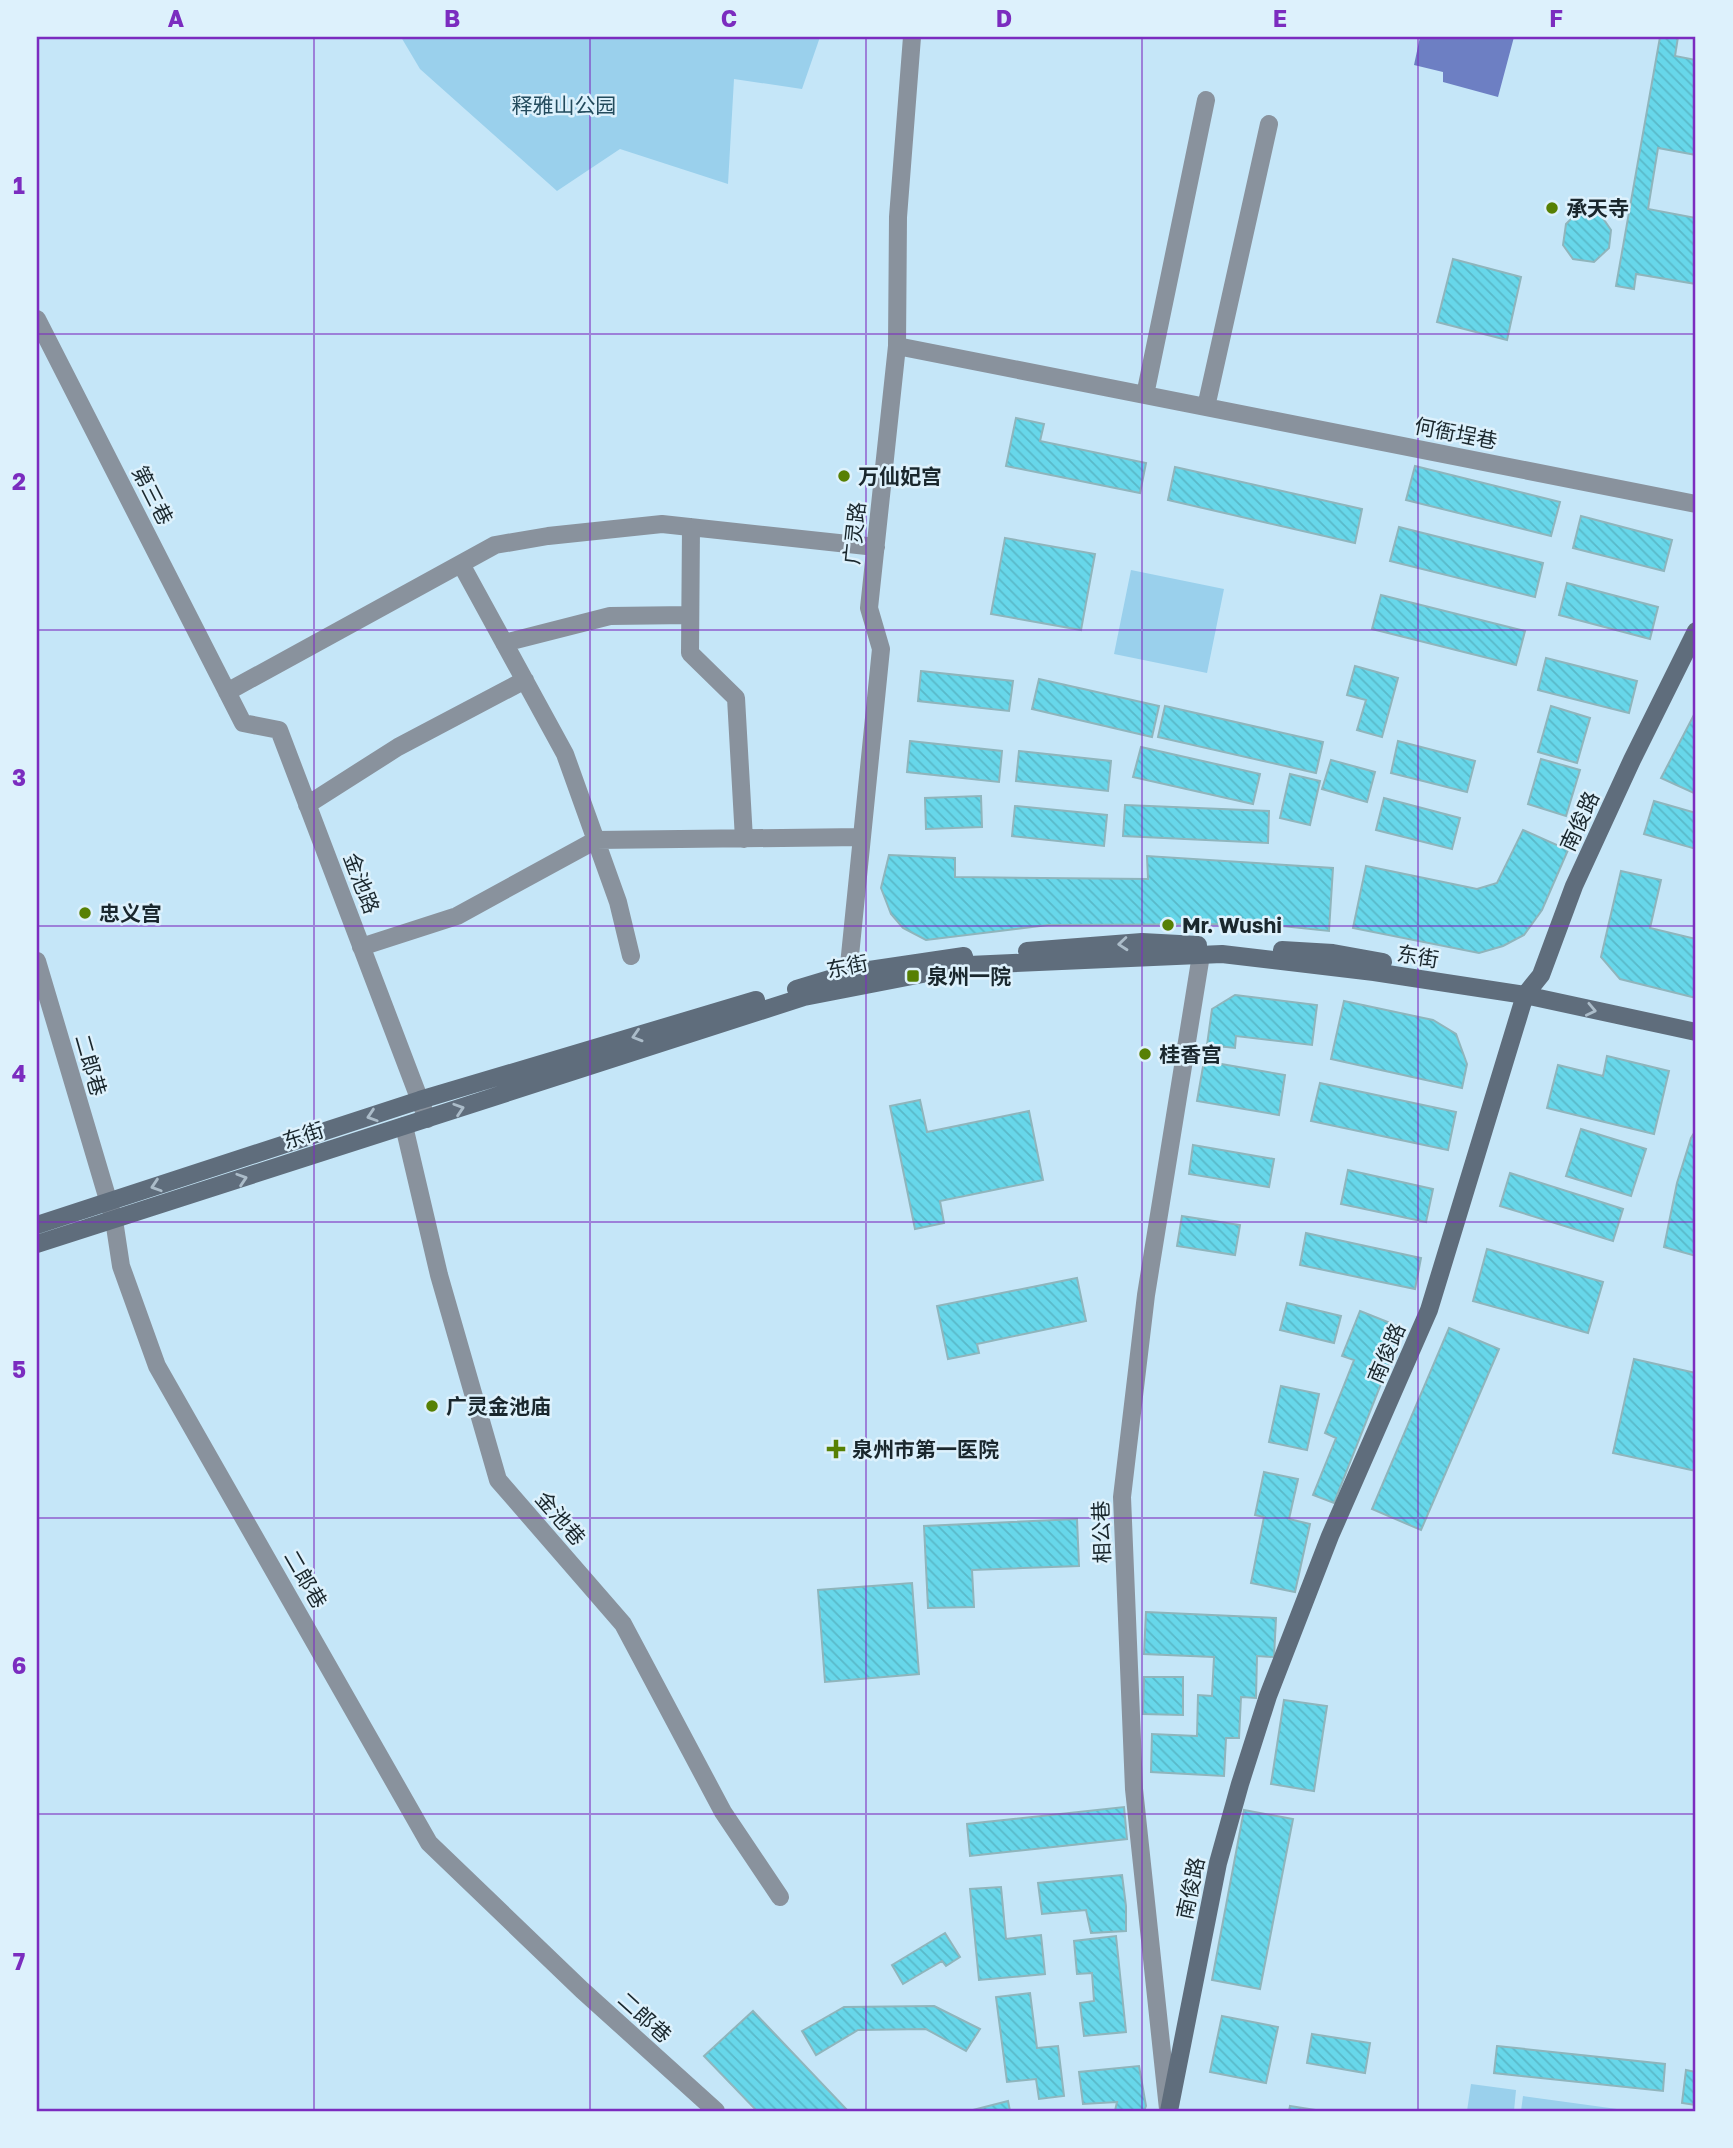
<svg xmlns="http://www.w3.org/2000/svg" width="1733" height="2148" font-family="'Golos Text','Noto Sans SC',sans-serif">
	<defs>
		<pattern id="building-back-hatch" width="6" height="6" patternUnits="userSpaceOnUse" patternTransform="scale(1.75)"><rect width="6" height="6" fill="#67d7ea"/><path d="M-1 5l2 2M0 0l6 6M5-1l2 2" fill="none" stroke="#59b9c9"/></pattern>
	</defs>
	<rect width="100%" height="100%" fill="#c5e6f8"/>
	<path fill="#9ad0ec" d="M 401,37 L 820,37 L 802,89 L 734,79 L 728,184 L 620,149 L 557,191 L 420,69 Z
		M 1131,570 L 1224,589 L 1207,673 L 1114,654 Z
		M 1471,2084 L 1516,2090 L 1514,2111 L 1467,2111 Z
		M 1523,2096 L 1617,2109 L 1617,2111 L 1521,2111 Z"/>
	<path fill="#6d7fc3" d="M 1420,37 L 1514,37 L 1498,97 L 1443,82 L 1443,72 L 1414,65 Z"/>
	<path fill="url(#building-back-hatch)" stroke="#8fb5bc" stroke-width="2" d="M 1660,37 L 1678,37 L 1675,56 L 1696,60 L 1696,155 L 1658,148 L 1648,209 L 1696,218 L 1696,284 L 1636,274 L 1634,289 L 1616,286 Z
		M 1578,212 L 1600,214 L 1611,230 L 1609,248 L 1594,262 L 1573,259 L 1563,245 L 1566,224 Z
		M 1453,259 L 1521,277 L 1507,340 L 1437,322 Z
		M 1016,418 L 1044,424 L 1040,441 L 1146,463 L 1140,493 L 1006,466 Z
		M 1415,466 L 1560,502 L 1551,536 L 1406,500 Z
		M 1175,467 L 1362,509 L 1355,543 L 1168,500 Z
		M 1581,516 L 1672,540 L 1664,571 L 1573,548 Z
		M 1399,527 L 1543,563 L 1535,597 L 1390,561 Z
		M 1005,538 L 1095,554 L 1081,630 L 991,614 Z
		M 1567,583 L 1658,607 L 1650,639 L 1559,615 Z
		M 1381,595 L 1525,631 L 1516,665 L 1372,629 Z
		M 1546,658 L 1637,681 L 1629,713 L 1538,690 Z
		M 1355,666 L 1398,678 L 1382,737 L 1357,730 L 1366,700 L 1347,695 Z
		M 921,671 L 1013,681 L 1009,711 L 918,701 Z
		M 1039,679 L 1159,706 L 1152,737 L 1032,709 Z
		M 1165,706 L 1323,742 L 1316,773 L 1158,737 Z
		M 1551,706 L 1590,718 L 1577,763 L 1538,752 Z
		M 1696,711 L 1696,794 L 1661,778 Z
		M 910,741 L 1002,751 L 999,782 L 907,772 Z
		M 1398,741 L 1475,761 L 1467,792 L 1391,773 Z
		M 1141,747 L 1260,774 L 1253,804 L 1133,777 Z
		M 1019,751 L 1111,761 L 1108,791 L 1016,781 Z
		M 1541,759 L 1580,770 L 1566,816 L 1528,804 Z
		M 1331,760 L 1375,772 L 1367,802 L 1322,789 Z
		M 1290,774 L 1320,781 L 1310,825 L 1280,818 Z
		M 981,796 L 982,827 L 926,829 L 925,798 Z
		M 1384,798 L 1460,818 L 1452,849 L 1376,830 Z
		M 1654,801 L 1696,813 L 1696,849 L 1644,834 Z
		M 1125,805 L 1269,811 L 1268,843 L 1123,836 Z
		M 1015,806 L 1107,815 L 1104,846 L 1012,836 Z
		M 1523,830 L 1568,850 L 1542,910 L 1524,935 L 1503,946 L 1479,953 L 1353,928 L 1366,866 L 1477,889 L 1497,883 Z
		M 889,855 L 955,858 L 955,877 L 1148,879 L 1147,856 L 1333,868 L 1329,931 L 1263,924 L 1048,925 L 926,940 L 903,928 L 891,914 L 881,888 Z
		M 1621,871 L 1661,880 L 1650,928 L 1696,939 L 1696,998 L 1620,979 L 1601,957 Z
		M 1235,995 L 1317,1005 L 1312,1045 L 1236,1036 L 1235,1048 L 1207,1045 L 1212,1009 Z
		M 1344,1001 L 1433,1020 L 1456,1034 L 1467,1064 L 1462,1088 L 1331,1059 Z
		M 1607,1056 L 1669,1071 L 1654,1134 L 1547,1108 L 1558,1065 L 1603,1076 Z
		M 1204,1061 L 1285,1075 L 1279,1115 L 1197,1101 Z
		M 1320,1083 L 1456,1112 L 1448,1150 L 1311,1121 Z
		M 920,1100 L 927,1132 L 1029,1111 L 1043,1180 L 940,1201 L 944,1223 L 915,1229 L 890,1106 Z
		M 1581,1129 L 1646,1149 L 1631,1196 L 1566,1176 Z
		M 1696,1130 L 1696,1256 L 1664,1247 L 1677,1183 L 1691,1138 Z
		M 1193,1145 L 1274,1159 L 1269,1187 L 1189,1174 Z
		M 1348,1170 L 1433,1189 L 1426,1222 L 1341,1204 Z
		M 1510,1173 L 1623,1209 L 1613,1241 L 1500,1206 Z
		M 1182,1216 L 1240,1225 L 1235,1255 L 1177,1246 Z
		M 1306,1233 L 1421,1258 L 1415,1289 L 1300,1265 Z
		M 1487,1249 L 1603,1282 L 1588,1333 L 1473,1301 Z
		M 1077,1278 L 1086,1321 L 977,1344 L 979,1353 L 948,1359 L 937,1306 Z
		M 1287,1303 L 1341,1316 L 1334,1343 L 1280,1330 Z
		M 1360,1311 L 1403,1328 L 1334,1503 L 1313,1495 L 1336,1438 L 1325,1433 L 1354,1360 L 1342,1356 Z
		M 1449,1328 L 1499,1349 L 1421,1530 L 1372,1509 Z
		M 1634,1359 L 1696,1373 L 1696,1471 L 1613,1453 Z
		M 1281,1386 L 1319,1394 L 1307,1450 L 1269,1442 Z
		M 1264,1472 L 1298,1479 L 1289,1519 L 1310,1524 L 1295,1592 L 1251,1583 L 1264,1517 L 1255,1515 Z
		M 1077,1519 L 1079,1566 L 972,1570 L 974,1607 L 928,1608 L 924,1526 Z
		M 912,1583 L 919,1674 L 825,1682 L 818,1590 Z
		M 1146,1612 L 1276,1618 L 1274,1657 L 1257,1656 L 1256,1698 L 1241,1697 L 1239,1738 L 1226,1738 L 1224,1776 L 1151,1772 L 1152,1734 L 1197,1736 L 1198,1695 L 1212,1696 L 1214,1657 L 1144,1654 Z
		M 1144,1677 L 1183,1677 L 1183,1715 L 1143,1714 Z
		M 1284,1700 L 1327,1706 L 1314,1791 L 1271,1784 Z
		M 1124,1807 L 1127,1839 L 970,1856 L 967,1824 Z
		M 1244,1810 L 1293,1819 L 1260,1989 L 1212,1980 Z
		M 1122,1875 L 1126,1906 L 1126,1931 L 1091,1933 L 1086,1910 L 1042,1914 L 1038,1883 Z
		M 1001,1887 L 1006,1939 L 1041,1935 L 1045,1974 L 979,1980 L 970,1889 Z
		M 945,1933 L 960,1957 L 946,1966 L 942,1961 L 903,1984 L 892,1965 Z
		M 1116,1936 L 1126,2032 L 1084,2036 L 1080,2003 L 1094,2001 L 1092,1973 L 1077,1974 L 1074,1941 Z
		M 1030,1993 L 1037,2048 L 1058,2046 L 1064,2096 L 1039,2099 L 1036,2079 L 1007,2082 L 996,1997 Z
		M 934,2006 L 980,2029 L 966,2051 L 926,2029 L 858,2030 L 816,2055 L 802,2031 L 844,2007 Z
		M 753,2011 L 848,2111 L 757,2111 L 704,2056 Z
		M 1222,2016 L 1278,2027 L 1266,2083 L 1210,2072 Z
		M 1312,2034 L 1370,2043 L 1365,2073 L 1307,2063 Z
		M 1497,2046 L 1665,2064 L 1663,2091 L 1494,2073 Z
		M 1139,2066 L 1146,2106 L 1144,2111 L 1115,2111 L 1117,2102 L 1083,2104 L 1079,2072 Z
		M 1686,2070 L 1696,2072 L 1696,2105 L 1682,2103 Z
		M 1008,2101 L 1010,2111 L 969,2111 Z
		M 1290,2106 L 1322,2111 L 1289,2111 Z"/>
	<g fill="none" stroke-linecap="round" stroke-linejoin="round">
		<path stroke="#89929d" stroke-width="18" d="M 37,319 L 243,723 L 279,730 L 427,1119
			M 897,346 L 1696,504
			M 1145,395 L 1206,100
			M 1206,407 L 1269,124
			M 691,527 L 690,653 L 736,698 L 744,839
			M 461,564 L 565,754 L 618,902 L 631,956
			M 504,643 L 610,616 L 690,615
			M 227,692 L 495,545 L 548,536 L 662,524 L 876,547
			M 307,805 L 398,747 L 525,680
			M 361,947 L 457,916 L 596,840 L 862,837
			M 37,961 L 114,1220 L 121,1266 L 157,1366 L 429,1843 L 582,1990 L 716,2111
			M 847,985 L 881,649 L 869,608 L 897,346 L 898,217 L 912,37
			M 404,1126 L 439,1275 L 498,1480 L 623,1624 L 723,1812 L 780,1897
			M 1168,2109 L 1134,1789 L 1122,1497 L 1146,1295 L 1201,955"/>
		<path stroke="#5f6d7c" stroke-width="18" d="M 1282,950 L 1333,953 L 1383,962
			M 1027,951 L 1142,942 L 1198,945
			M 796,989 L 849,973 L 964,956
			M 37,1225 L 420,1100 L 756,1000
			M 37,1244 L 804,997 L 969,965 L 1222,954 L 1374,972 L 1525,995 L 1696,1032
			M 1169,2111 L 1218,1863 L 1240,1784 L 1268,1696 L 1330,1536 L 1429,1310 L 1525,995 L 1541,975 L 1574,886 L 1632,760 L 1696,631"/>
	</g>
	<defs><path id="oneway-chevron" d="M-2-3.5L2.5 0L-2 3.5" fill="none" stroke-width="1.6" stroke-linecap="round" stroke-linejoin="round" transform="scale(1.75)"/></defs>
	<g stroke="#abbcc9">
		<use href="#oneway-chevron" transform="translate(1123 944) rotate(175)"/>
		<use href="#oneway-chevron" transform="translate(1591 1010) rotate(12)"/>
		<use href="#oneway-chevron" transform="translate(637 1036) rotate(163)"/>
		<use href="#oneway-chevron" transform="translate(459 1109) rotate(-18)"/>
		<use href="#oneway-chevron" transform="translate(372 1116) rotate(162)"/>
		<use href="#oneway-chevron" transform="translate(242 1179) rotate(-18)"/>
		<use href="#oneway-chevron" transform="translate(156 1186) rotate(162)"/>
	</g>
	<path fill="none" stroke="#7b2cbf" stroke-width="2" stroke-opacity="0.55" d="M 314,37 L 314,2111M 590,37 L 590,2111M 866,37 L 866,2111M 1142,37 L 1142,2111M 1418,37 L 1418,2111M 37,334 L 1696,334M 37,630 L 1696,630M 37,926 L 1696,926M 37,1222 L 1696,1222M 37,1518 L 1696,1518M 37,1814 L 1696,1814"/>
	<g fill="#578004" stroke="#ddf1fc" stroke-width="2.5">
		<circle cx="1552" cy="208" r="7"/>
		<circle cx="844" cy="476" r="7"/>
		<circle cx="85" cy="913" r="7"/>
		<circle cx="1168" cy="925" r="7"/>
		<rect x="906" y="969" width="14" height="14" rx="3.5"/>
		<circle cx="1145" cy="1054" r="7"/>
		<circle cx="432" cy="1406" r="7"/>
		<path d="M832.5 1438.5h7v7h7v7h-7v7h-7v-7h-7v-7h7z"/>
	</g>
	<g text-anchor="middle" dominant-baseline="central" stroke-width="5" stroke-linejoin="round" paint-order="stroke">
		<g font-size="21" fill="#234b5d" stroke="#ddf1fc">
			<text x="564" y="105">释雅山公园</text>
		</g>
		<g font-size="21" font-weight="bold" fill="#1a272d" stroke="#ddf1fc" text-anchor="start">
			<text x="1566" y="208">承天寺</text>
			<text x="858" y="476">万仙妃宫</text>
			<text x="99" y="913">忠义宫</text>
			<text x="1182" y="925">Mr. Wushi</text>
			<text x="927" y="976">泉州一院</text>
			<text x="1159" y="1054">桂香宫</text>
			<text x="446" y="1406">广灵金池庙</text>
			<text x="852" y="1449">泉州市第一医院</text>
		</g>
		<g font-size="21" fill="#1a272d" stroke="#ddf1fc">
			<text transform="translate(1456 433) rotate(11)">何衙埕巷</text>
			<text transform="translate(153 495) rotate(63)">第三巷</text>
			<text transform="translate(854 533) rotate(-84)">广灵路</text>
			<text transform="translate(1579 821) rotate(-65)">南俊路</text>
			<text transform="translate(362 883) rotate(69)">金池路</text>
			<text transform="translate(1418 956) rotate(9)">东街</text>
			<text transform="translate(847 966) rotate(-11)">东街</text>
			<text transform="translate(91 1065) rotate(74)">二郎巷</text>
			<text transform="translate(303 1135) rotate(-18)">东街</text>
			<text transform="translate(1386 1353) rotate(-67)">南俊路</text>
			<text transform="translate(561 1518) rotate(49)">金池巷</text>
			<text transform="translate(1101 1532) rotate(-92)">相公巷</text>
			<text transform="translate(306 1579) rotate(60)">二郎巷</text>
			<text transform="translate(1190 1888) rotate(-78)">南俊路</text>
			<text transform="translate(645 2017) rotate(42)">二郎巷</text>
		</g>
	</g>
	<rect width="1733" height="2148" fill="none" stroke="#ddf1fc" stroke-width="77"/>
	<rect x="38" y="38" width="1656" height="2072" fill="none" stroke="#7b2cbf" stroke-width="2.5"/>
	<g font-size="23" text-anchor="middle" font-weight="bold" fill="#7b2cbf">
		<text x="176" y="27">A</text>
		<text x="452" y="27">B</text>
		<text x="729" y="27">C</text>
		<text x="1004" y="27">D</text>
		<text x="1280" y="27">E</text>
		<text x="1556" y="27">F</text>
		<text x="19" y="194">1</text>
		<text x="19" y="490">2</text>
		<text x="19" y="786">3</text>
		<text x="19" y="1082">4</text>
		<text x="19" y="1378">5</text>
		<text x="19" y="1674">6</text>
		<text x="19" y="1970">7</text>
	</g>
</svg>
